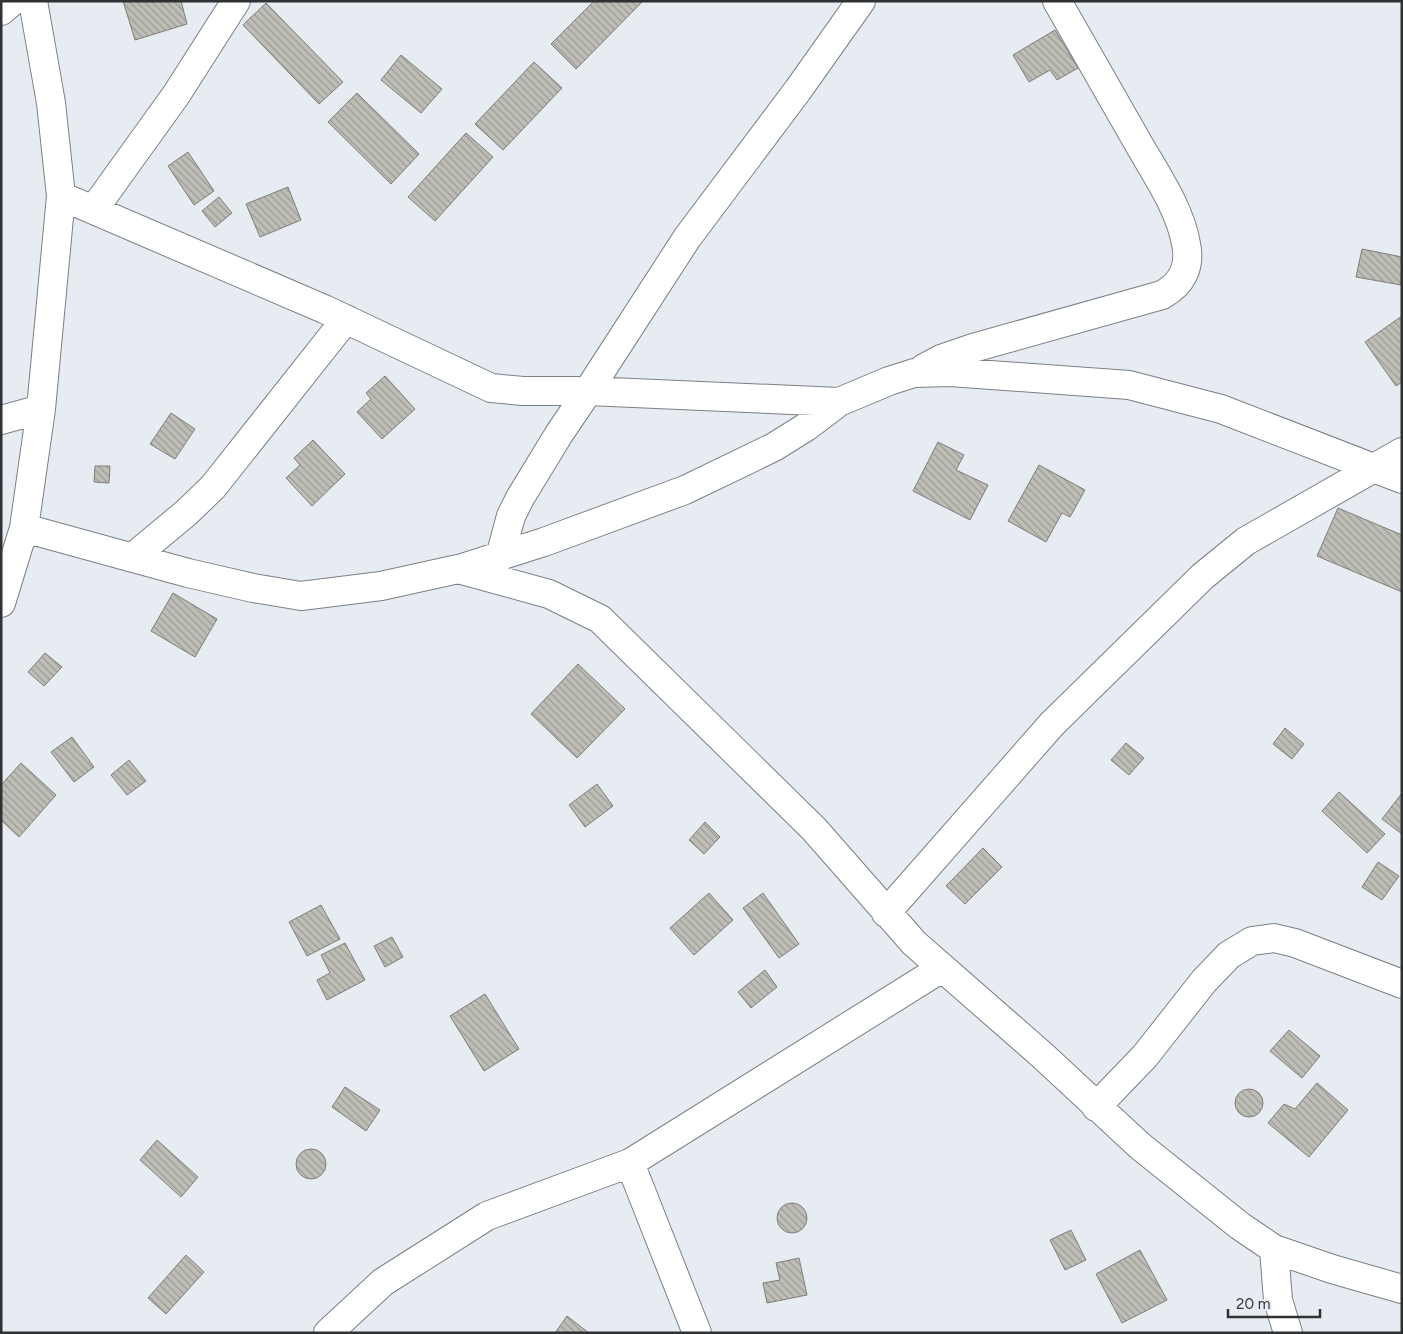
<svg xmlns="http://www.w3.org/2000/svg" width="1403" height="1334" font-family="Figtree,sans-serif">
	<defs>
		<pattern id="building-back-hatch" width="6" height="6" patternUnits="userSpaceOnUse" patternTransform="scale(1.25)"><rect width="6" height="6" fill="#bebeb7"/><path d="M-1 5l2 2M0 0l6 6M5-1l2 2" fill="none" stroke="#9b9b95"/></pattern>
	</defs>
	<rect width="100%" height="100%" fill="#e7ecf2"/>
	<path fill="url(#building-back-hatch)" stroke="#7e7e78" d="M 123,1 L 181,1 L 187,24 L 135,40 Z
		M 594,1 L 643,1 L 576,69 L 551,44 Z
		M 266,3 L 343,82 L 319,104 L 243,25 Z
		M 1055,30 L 1078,68 L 1057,80 L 1050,70 L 1029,82 L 1013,55 Z
		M 401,55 L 442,89 L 421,113 L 381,80 Z
		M 534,62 L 562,88 L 503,150 L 475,124 Z
		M 357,93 L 419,154 L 391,184 L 328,122 Z
		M 466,133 L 493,157 L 435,221 L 408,197 Z
		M 188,152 L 214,191 L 194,205 L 168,166 Z
		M 288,187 L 301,220 L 260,237 L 246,204 Z
		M 219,197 L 232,213 L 215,227 L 202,211 Z
		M 1362,249 L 1402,257 L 1401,285 L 1356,277 Z
		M 1402,316 L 1402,382 L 1396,386 L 1365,342 Z
		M 385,376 L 415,409 L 382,439 L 357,412 L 371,399 L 366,393 Z
		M 171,413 L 195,429 L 175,459 L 150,444 Z
		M 313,440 L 345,474 L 312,506 L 286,478 L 300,465 L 294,458 Z
		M 938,442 L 964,455 L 956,470 L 988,485 L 970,520 L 913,491 Z
		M 1039,465 L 1085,490 L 1070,517 L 1062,513 L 1046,542 L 1008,521 Z
		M 95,466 L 110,466 L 109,483 L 94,482 Z
		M 1338,508 L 1402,535 L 1402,592 L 1317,556 Z
		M 173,593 L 217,619 L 195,657 L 151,631 Z
		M 45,653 L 62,667 L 44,686 L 28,672 Z
		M 578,664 L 625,709 L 577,758 L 531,714 Z
		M 1285,728 L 1304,744 L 1292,759 L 1273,744 Z
		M 72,737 L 94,767 L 74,782 L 51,752 Z
		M 1126,743 L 1144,758 L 1129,775 L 1111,760 Z
		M 129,760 L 146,781 L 127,795 L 111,775 Z
		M 21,763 L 56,795 L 19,837 L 1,820 L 1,785 Z
		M 597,784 L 613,806 L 585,827 L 569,805 Z
		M 1339,792 L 1385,834 L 1367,853 L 1322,811 Z
		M 1402,793 L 1402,834 L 1382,819 Z
		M 705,822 L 720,837 L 704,854 L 689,840 Z
		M 983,848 L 1002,867 L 965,904 L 946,886 Z
		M 1378,862 L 1399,876 L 1382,900 L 1362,887 Z
		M 709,893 L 733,920 L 694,955 L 670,928 Z
		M 763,893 L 799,944 L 779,958 L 743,908 Z
		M 321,905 L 340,939 L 307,956 L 289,922 Z
		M 392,937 L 403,957 L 385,967 L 374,946 Z
		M 345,943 L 365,980 L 327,1000 L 317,980 L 330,973 L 321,955 Z
		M 765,970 L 777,987 L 751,1008 L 738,992 Z
		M 485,994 L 519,1049 L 484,1071 L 450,1016 Z
		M 1289,1030 L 1320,1056 L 1302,1078 L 1270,1051 Z
		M 1317,1083 L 1348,1110 L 1309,1157 L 1268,1123 L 1284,1104 L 1295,1109 Z
		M 345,1087 L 380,1110 L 366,1131 L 332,1107 Z
		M1235 1103a14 14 0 1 1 28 0a14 14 0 1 1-28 0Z
		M 157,1140 L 198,1177 L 181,1197 L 140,1160 Z
		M296 1164a15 15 0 1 1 30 0a15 15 0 1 1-30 0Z
		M777 1218a15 15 0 1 1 30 0a15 15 0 1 1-30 0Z
		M 1071,1230 L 1086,1260 L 1065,1270 L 1050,1240 Z
		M 1140,1250 L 1167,1300 L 1122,1323 L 1096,1274 Z
		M 186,1255 L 204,1272 L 166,1314 L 148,1298 Z
		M 799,1258 L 807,1295 L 767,1303 L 763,1283 L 780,1280 L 776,1263 Z
		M 567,1316 L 589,1333 L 555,1333 Z"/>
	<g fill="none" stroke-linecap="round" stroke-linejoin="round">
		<defs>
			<path id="minor" d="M 1,11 L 13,1
				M 61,196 L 324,309 L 491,388 L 523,391 L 588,391 L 687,238 L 798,90 L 861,1
				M 94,209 L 176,95 L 236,1
				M 924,368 L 941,359 L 973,348 L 1162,295 C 1182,284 1191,267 1186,244 C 1180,208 1155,173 1137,141 C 1110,94 1084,48 1057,1
				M 1,420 L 41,409
				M 24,528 L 188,573 L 253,588 L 301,596 L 381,586 L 458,569 L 549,594 L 600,619 L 814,829 L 914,943 L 1042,1055 L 1140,1146 L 1240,1226 L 1274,1249 L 1332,1269 L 1402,1289
				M 133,557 L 186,513 L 213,487 L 346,319
				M 500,557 L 511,516 L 520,498 L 559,434 L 588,391 L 839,402
				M 459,569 L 544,542 L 685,490 L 774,447 L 806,427 L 839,402 L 889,381 L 914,373 L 950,372 L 1129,385 L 1221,409 L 1402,479
				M 1,603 L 24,528 L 41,409 L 61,196 L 51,103 L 33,1
				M 886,913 L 1052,724 L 1203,576 L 1246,541 L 1402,452
				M 1096,1107 L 1145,1056 L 1204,981 L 1229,955 L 1252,941 L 1274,938 L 1295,943 L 1402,984
				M 630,1163 L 697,1333
				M 1274,1249 L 1278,1300 L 1288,1333
				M 328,1333 L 383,1282 L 487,1216 L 630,1163 L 942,968"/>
		</defs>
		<use href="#minor" stroke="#7b8085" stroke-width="30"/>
		<use href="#minor" stroke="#fff" stroke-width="28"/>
	</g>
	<rect width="1403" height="1334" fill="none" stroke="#2f3132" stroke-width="5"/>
	<path d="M1228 1309v8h92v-8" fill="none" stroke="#2f3132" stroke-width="2.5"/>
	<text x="1236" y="1309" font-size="15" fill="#2f3132" stroke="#e7ecf2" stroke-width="4" paint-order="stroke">20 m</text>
</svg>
